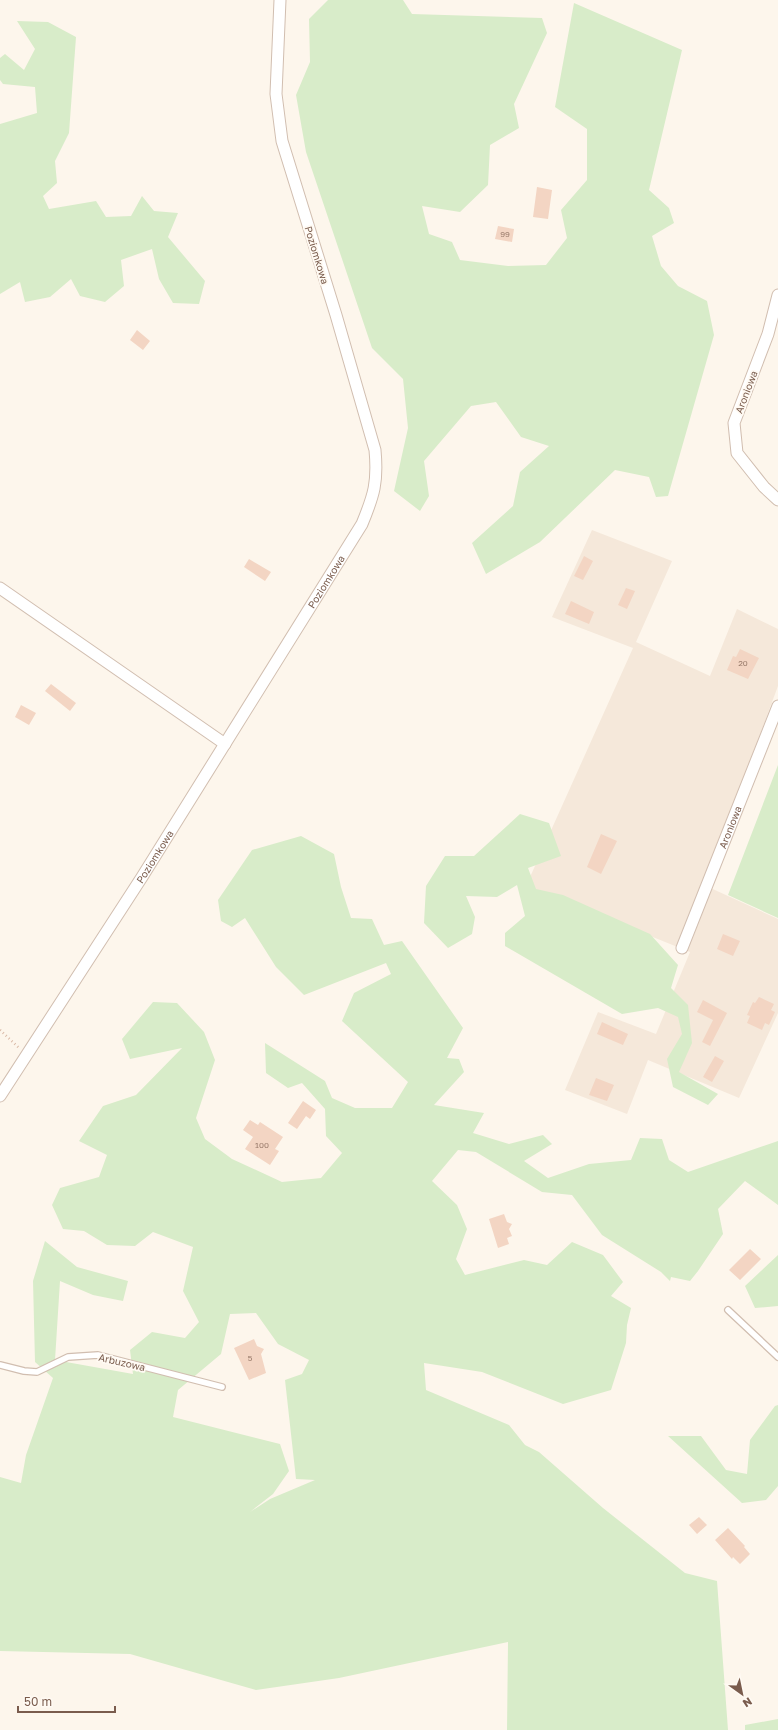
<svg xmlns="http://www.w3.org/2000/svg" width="778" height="1730" font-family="'Golos Text',sans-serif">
	<rect width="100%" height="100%" fill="#fdf6ec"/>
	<path fill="#f5e8da" d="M 592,530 L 672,561 L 636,642 L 710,676 L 737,609 L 778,629 L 778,686 L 704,885 L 778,919 L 778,1013 L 739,1098 L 648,1060 L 627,1114 L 565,1090 L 598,1012 L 656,1034 L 690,952 L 526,886 L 633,648 L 552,617 Z"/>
	<path fill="#d8ecc9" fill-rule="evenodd" d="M 328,0 L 403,0 L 412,14 L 542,18 L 547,33 L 514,104 L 519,128 L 490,145 L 488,185 L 460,212 L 422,206 L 429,234 L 452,242 L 460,260 L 508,266 L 546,265 L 567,238 L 561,210 L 587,180 L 587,129 L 555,107 L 574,3 L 682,50 L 649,190 L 669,208 L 674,223 L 652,236 L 661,266 L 678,286 L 707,301 L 714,335 L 668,496 L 656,497 L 649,477 L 615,470 L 540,542 L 486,574 L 472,543 L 513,506 L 520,472 L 549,446 L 521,437 L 496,402 L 471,406 L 424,461 L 429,496 L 420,511 L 394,491 L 408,428 L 403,379 L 372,348 L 306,152 L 296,95 L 310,62 L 309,19 Z
		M 17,21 L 48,22 L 76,37 L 69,133 L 55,161 L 57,183 L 43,196 L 49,209 L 96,201 L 106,217 L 131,216 L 142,196 L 154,211 L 178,213 L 168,237 L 205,281 L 199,304 L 173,303 L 159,279 L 152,249 L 121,260 L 124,286 L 105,302 L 80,296 L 71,279 L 50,297 L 25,302 L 20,282 L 0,294 L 0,124 L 37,113 L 35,87 L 3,84 L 0,80 L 0,58 L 5,54 L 24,70 L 35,49 Z
		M 778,765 L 778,918 L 728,895 Z
		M 520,814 L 549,823 L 561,856 L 528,868 L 536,889 L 563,895 L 650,934 L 678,965 L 671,988 L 688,1005 L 692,1043 L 679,1072 L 718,1094 L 708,1105 L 673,1087 L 667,1059 L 682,1034 L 678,1017 L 658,1008 L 622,1014 L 505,946 L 505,933 L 525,916 L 517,885 L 497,897 L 466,896 L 475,917 L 472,934 L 448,948 L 424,923 L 426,886 L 445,856 L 474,856 Z
		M 301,836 L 334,854 L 341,887 L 351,918 L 372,919 L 384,945 L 402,941 L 463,1028 L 447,1058 L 459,1059 L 464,1072 L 434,1105 L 484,1113 L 473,1133 L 509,1144 L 543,1135 L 552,1144 L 524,1161 L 548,1178 L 589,1164 L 631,1160 L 640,1138 L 662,1139 L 669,1160 L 688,1172 L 778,1141 L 778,1205 L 745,1181 L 718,1209 L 723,1234 L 698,1271 L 690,1281 L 671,1277 L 670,1281 L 661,1272 L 602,1235 L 572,1195 L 542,1192 L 476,1152 L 458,1150 L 432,1181 L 457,1205 L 467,1229 L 456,1259 L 465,1275 L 524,1260 L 547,1265 L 572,1242 L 603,1255 L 623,1282 L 611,1296 L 631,1308 L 627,1325 L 626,1343 L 611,1390 L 563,1404 L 482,1372 L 424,1363 L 426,1390 L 509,1425 L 525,1445 L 539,1452 L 603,1508 L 685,1573 L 717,1581 L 728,1730 L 507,1730 L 508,1642 L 339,1678 L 256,1690 L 130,1654 L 0,1651 L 0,1477 L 21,1483 L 26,1455 L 53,1378 L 35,1362 L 33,1281 L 45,1241 L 77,1267 L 128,1281 L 123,1301 L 93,1295 L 60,1281 L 55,1360 L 133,1374 L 130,1350 L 152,1332 L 185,1338 L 199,1322 L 183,1291 L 193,1247 L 153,1232 L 135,1246 L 107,1245 L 84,1231 L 63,1229 L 52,1205 L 60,1188 L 99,1177 L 107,1155 L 79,1141 L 103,1106 L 136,1095 L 182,1048 L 130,1059 L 122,1039 L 153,1002 L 177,1003 L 204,1032 L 215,1060 L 196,1118 L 205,1139 L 232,1159 L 282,1182 L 321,1178 L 342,1153 L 326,1136 L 325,1109 L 302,1083 L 288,1088 L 266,1073 L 265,1043 L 325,1081 L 332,1098 L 355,1108 L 392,1108 L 408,1082 L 342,1021 L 354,993 L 391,974 L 386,963 L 304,995 L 276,967 L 245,918 L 232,927 L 221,921 L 218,900 L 252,850 ZM 256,1313 L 278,1344 L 309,1360 L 302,1374 L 285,1380 L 296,1479 L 315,1480 L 270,1499 L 250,1512 L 273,1494 L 289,1471 L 280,1444 L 173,1417 L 178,1390 L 221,1354 L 230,1314 Z
		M 778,1255 L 778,1306 L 755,1308 L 745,1286 Z
		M 778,1405 L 778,1486 L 766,1500 L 742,1503 L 668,1436 L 701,1436 L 726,1470 L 747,1474 L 750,1440 L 775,1406 Z
		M 778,1719 L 778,1730 L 745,1730 L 745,1725 Z"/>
	<path fill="#f3d5c3" d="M 537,187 L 552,190 L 548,219 L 533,217 Z
		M 498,226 L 514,229 L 512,242 L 495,239 Z
		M 137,330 L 150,341 L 143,350 L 130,340 Z
		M 584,556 L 593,561 L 583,580 L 574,576 Z
		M 249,559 L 271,572 L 265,581 L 244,567 Z
		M 626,588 L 635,591 L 627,609 L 618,605 Z
		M 571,601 L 594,612 L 589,624 L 565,614 Z
		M 740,649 L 759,658 L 748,679 L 727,670 L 733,656 L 736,657 Z
		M 51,684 L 76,703 L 70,711 L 45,691 Z
		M 21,705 L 36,713 L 29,725 L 15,717 Z
		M 601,834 L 617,841 L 601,874 L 587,867 Z
		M 723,934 L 740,941 L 733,956 L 717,949 Z
		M 759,997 L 774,1004 L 771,1010 L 775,1012 L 769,1025 L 765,1023 L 762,1030 L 747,1023 L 750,1016 L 747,1015 L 753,1002 L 755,1003 Z
		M 703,1000 L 727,1013 L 710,1046 L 702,1042 L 713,1020 L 697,1012 Z
		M 602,1022 L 628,1034 L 623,1045 L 597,1034 Z
		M 715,1056 L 724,1061 L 712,1082 L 703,1077 Z
		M 596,1078 L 614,1085 L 607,1101 L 589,1095 Z
		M 303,1101 L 316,1110 L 310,1119 L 306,1116 L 297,1129 L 288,1123 Z
		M 250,1120 L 258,1125 L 260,1122 L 283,1137 L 275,1149 L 279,1151 L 270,1165 L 245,1149 L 253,1137 L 243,1130 Z
		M 504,1214 L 507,1222 L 512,1224 L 509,1229 L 512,1236 L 507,1238 L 509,1244 L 498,1248 L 489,1219 Z
		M 750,1249 L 761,1259 L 740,1280 L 729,1270 Z
		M 254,1339 L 257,1346 L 264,1349 L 261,1354 L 266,1373 L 249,1380 L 234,1348 Z
		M 699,1517 L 707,1525 L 697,1534 L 689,1525 Z
		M 728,1528 L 745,1546 L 744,1547 L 750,1554 L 740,1564 L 733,1557 L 732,1559 L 715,1540 Z"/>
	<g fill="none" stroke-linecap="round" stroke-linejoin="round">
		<defs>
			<path id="lane" d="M 728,1310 L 778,1357
				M 0,1365 L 24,1371 L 37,1372 L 68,1357 L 98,1355 L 222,1387"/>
			<g id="street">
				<path d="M 778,295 L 768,334 L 734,423 L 737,453 L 764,487 L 778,500"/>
				<path d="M 0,588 L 225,744"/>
				<path id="s1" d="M 682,948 L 778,706"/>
				<path id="s2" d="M 0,1096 L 142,877 L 362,524 C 374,495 378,482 375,450 L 336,315 L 282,141 L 276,94 L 280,0"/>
			</g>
		</defs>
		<use href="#lane" stroke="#d1beb0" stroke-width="8"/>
		<use href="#street" stroke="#d1beb0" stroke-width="13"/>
		<path stroke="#d9b8a5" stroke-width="2.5" stroke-dasharray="1 3" stroke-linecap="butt" d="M 0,1030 L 19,1048"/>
		<use href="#lane" stroke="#fff" stroke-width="5.5"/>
		<use href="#street" stroke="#fff" stroke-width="11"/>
	</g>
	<g text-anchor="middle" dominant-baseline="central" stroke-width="3.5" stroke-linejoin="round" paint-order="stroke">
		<g font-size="8" fill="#987a6a">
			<text x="505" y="234">99</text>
			<text x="743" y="663">20</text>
			<text x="262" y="1145">100</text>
			<text x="250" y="1358">5</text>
		</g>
		<g font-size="10" fill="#7a5c4d" stroke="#fffaf3">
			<text transform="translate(317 255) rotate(73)">Poziomkowa</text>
			<text transform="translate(746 392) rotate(-69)">Aroniowa</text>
			<text stroke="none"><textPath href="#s2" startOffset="609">Poziomkowa</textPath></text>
			<text stroke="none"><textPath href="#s1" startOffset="130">Aroniowa</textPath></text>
			<text stroke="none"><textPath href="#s2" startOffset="285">Poziomkowa</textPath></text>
			<text transform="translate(122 1362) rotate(13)">Arbuzowa</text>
		</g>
	</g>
	<g transform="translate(742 1694) rotate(147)" stroke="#fffaf3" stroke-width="3" paint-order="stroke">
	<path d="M0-3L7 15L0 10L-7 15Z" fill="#7a5c4d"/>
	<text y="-6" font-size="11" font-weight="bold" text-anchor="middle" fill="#7a5c4d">N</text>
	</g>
	<path d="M18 1706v6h97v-6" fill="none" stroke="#7a5c4d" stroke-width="2"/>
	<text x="24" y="1706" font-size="12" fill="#7a5c4d" stroke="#fffaf3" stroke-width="3" paint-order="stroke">50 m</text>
</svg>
